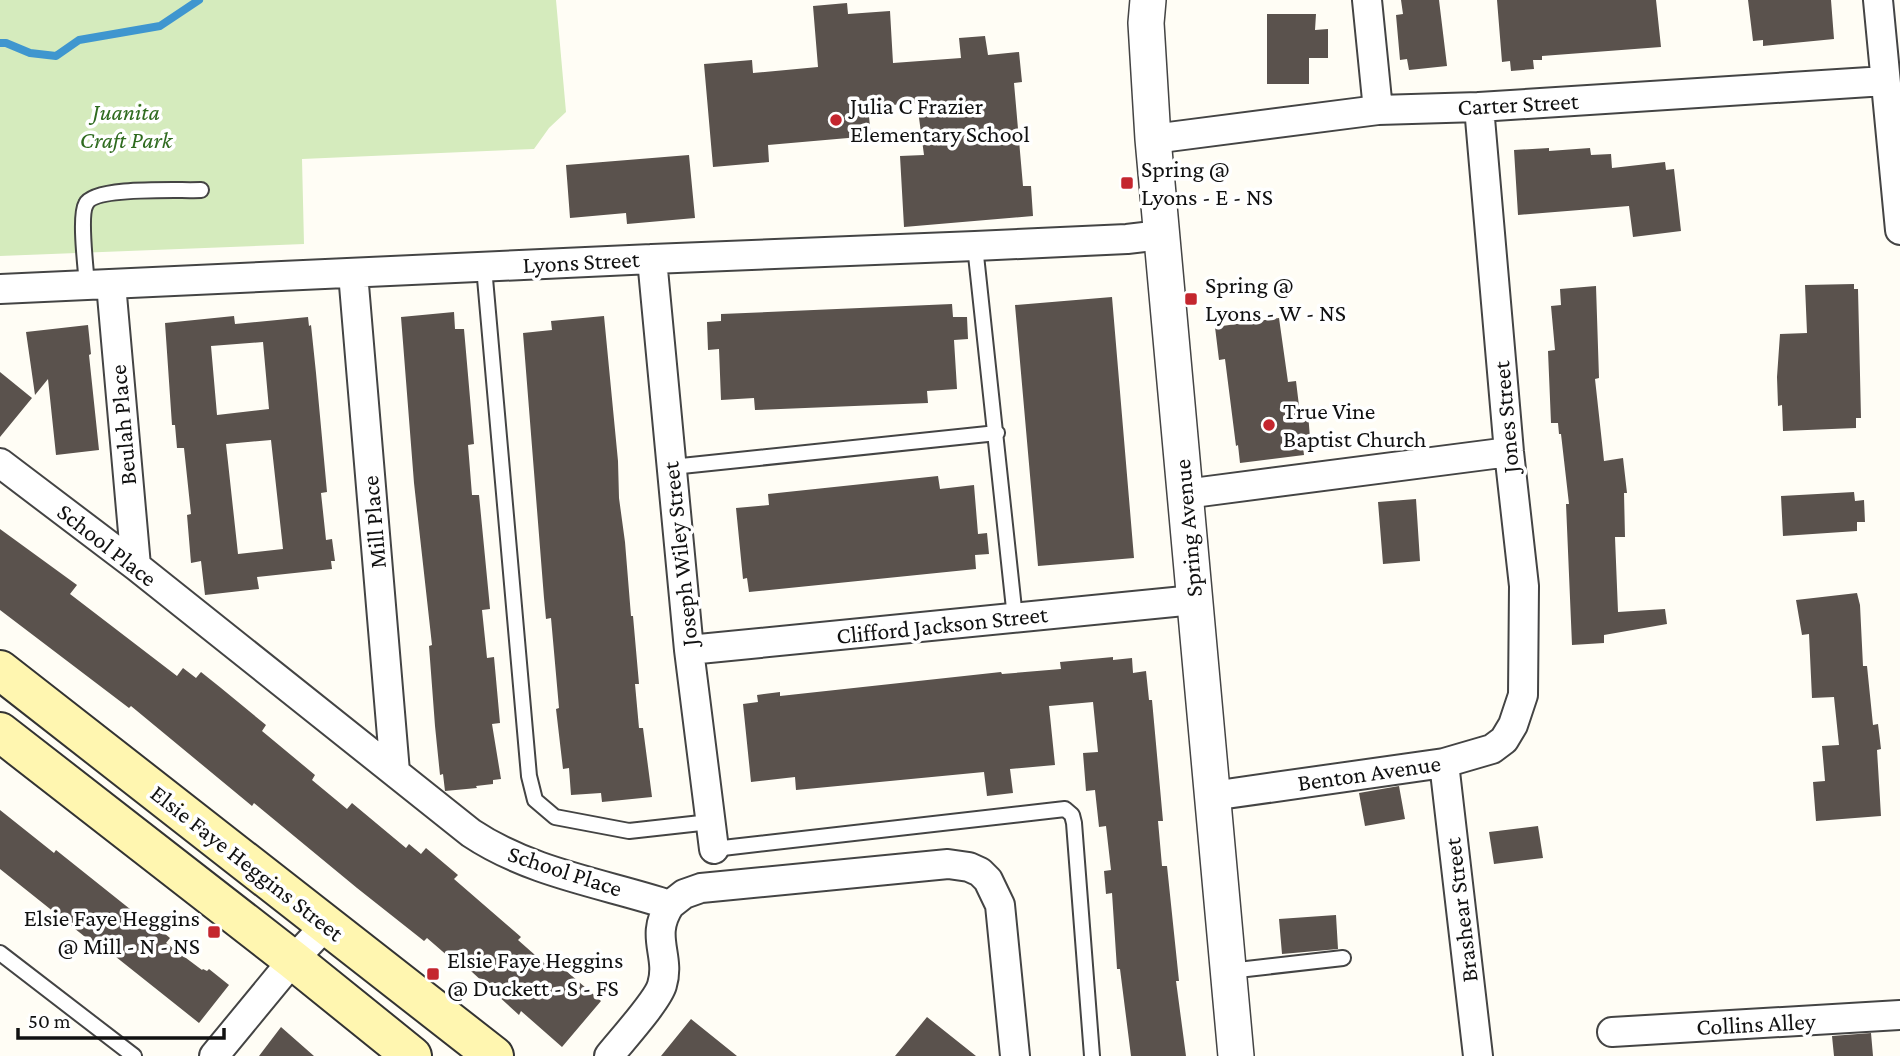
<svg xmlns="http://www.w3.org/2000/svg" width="1900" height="1056" font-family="'Crimson Pro',serif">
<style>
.green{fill:#d5ebbd}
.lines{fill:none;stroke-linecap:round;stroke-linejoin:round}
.stream{stroke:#3f96cf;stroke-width:8}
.building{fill:#5a524d;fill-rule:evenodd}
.service-casing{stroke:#444;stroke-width:18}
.minor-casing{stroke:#444;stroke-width:32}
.tertiary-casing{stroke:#444;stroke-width:38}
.secondary-casing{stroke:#333;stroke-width:42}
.service{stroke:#fff;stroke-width:14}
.minor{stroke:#fff;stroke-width:28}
.tertiary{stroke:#fff;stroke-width:35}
.secondary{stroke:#fff6b0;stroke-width:38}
.poi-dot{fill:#c4262e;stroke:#fff;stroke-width:2.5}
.labels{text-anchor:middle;stroke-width:7;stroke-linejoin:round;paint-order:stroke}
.street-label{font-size:24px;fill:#111;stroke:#fff}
.poi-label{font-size:24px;fill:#111;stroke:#fff;text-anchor:start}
.park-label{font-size:24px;font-style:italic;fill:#2f6b1f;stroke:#fff}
</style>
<rect width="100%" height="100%" fill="#fffdf5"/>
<path class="green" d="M0,0H556L566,112L549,128L534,149L302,159L304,244L0,256Z"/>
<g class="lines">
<path class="stream" d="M0,43H6L30,53L56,56L79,40L160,26L199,0"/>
</g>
<path class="building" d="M1401,0H1439L1447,66L1409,70L1407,59L1400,60L1396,15L1403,14Z
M1497,0H1656L1661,47L1542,56V60H1533L1534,69L1511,71L1510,61L1502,62Z
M1748,0H1831L1834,39L1763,46V40L1753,41Z
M847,3L848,14L890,11L893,63L961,58L959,38L985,36L988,55L1019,52L1022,82L1014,83L1023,186H1031L1033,216L904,227L900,156L924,155L917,103L868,107L871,136L768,145L769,162L713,167L704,64L752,60L753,73L818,67L813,6Z
M1267,14H1316L1315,30L1328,29V58H1309V84H1267Z
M1549,148V151L1590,148L1591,155L1611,154L1612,168L1665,162L1666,170L1674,169L1681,231L1633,237L1629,206L1518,215L1514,150Z
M689,155L695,218L627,224L626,213L570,218L566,165Z
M1854,284V289H1858L1861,418H1856V428L1783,431L1782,405L1778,406L1777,377L1780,334L1807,333L1805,285Z
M1596,286L1599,378L1595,379L1604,461L1623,458L1627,493H1624L1625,537H1615L1618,612L1665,609L1667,624L1604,635V643L1572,645L1566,504H1569L1561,434H1559L1558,423H1551L1548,351L1555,350L1551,306L1561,305L1560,289Z
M1112,297L1134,558L1038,566L1015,305Z
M952,304L953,317H967L968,339L954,340L957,389L927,391L928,403L755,410L754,398L721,400L719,349L708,350L707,322L721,321V314Z
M454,312L455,329H464L474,444L468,445L472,495H479L489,598L490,609L482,610L487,658L494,657L500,723L492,724L501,779L493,780V784L476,786L477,788L445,791L443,774L440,775L435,726L429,646L432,645L414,483L401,317Z
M234,316L235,324L308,317L309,326L311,325L316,373L327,492L321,493L326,540L332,539L335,561H331L332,569L257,577L259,589L205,595L201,561L191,563L187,515L191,514L184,448H177L175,425H172L165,323ZM263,342L269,409L217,415L211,346ZM271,440L283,549L238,554L226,444Z
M604,316L618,461L619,498L625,542L631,616H633L639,684H635L639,728H643L652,797L602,802L601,793L571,795L569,768L563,769L556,709L559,708L551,618L546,619L544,598L523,333L552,330L551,321Z
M1279,318L1288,382L1296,381L1300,414L1308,413L1310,438L1302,439L1304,455L1240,463L1238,445L1236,446L1225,359L1219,360L1215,327Z
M88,325L91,354L89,355L99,450L56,455L48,379L35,395L26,332Z
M0,372L32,398L0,437Z
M938,476L940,489L974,485L978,534L987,533L989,554L975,555L976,569L749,592L747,578L743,579L736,508L769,505L768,494Z
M1854,492L1855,501L1864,500L1865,522H1857V531L1783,536L1781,496Z
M1416,499L1420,561L1383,564L1378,502Z
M0,529L77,585L70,594L177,676L183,668L196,678L201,672L221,688L266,725L262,731L315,775L312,780L347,809L352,803L406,848L409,844L421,854L426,848L458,875L454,879L521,937L518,940L552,970L557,963L601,1001L562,1047L521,1011L519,1015L460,961L457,964L427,938L424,941L357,888L254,803L252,806L131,706L129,708L0,610Z
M1857,593L1860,605L1863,666H1867L1873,725L1878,724L1881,749L1877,750L1881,816L1816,821L1813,782L1825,781L1822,746L1839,745L1834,697L1812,698L1809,634L1802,635L1796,600Z
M1113,657V660L1132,658L1133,673L1146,671L1149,700H1152L1163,821H1158L1162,866H1167L1179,981H1176L1186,1056H1131L1120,969H1117L1112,893L1106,894L1104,871L1111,870L1106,826L1099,827L1095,790L1086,791L1083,753L1098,752L1093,702L1049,706L1055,765L1010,769L1013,793L987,796L984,772L796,790L795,777L751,782L743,704L758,702L757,695L780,692V696L1001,672L1002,674L1061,669L1060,662Z
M1399,786L1405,819L1365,826L1359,793Z
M0,810L54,853L56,850L145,921L147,919L170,938L166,943L202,970L203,969L207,971L209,969L229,985L199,1023L106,949L104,952L0,869Z
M1538,826L1543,858L1494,864L1489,832Z
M1336,915L1338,949L1282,954L1279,919Z
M927,1017L976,1056H895Z
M691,1019L737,1056H661Z
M281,1027L314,1056H259Z
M1871,1033L1873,1056H1834L1832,1036Z"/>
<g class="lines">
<g class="service-casing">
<path id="service" d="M975,246L1015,618
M484,267L529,776L535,800L555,817L629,831L710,822
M87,285C86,270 79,216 86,204C95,186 180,191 201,190
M672,467L997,433
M714,849L1065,809L1072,815L1074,823L1092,1056
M0,953L134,1056
M1229,971L1343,958"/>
</g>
<g class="minor-casing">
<path id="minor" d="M1367,0L1378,110
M1878,0L1900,230
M1153,139L1378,110L1479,107L1885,81
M652,259L689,650L714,849
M353,273L395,772
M111,284L136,566
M0,289L652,259L975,246L1127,239L1161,235
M0,463L136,566L471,833C531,873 602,883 670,905L684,894L701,888L948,864L969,867L980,872L988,880L1000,905L1015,1056
M1185,494L1509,452
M689,650L1194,600
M1444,763L1478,1056
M1212,796L1444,763L1492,749L1504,740L1513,725L1523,695L1524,586L1509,452L1479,107
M1612,1032L1900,1015
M214,1056L293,960L327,924
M609,1056C621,1041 658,1000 662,985C671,955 649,937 670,905"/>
</g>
<g class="tertiary-casing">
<path id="tertiary" d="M1148,0L1146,23L1153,139L1236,1056"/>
</g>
<g class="secondary-casing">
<path id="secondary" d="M0,670L494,1056
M0,732L293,960L412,1056"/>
</g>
<use href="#service" class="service"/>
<use href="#minor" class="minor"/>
<use href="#tertiary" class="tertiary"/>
<use href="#secondary" class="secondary"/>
</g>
<g class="poi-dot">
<circle cx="836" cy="120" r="7"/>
<rect x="1120" y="176" width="14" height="14" rx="3.5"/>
<rect x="1184" y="292" width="14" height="14" rx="3.5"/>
<circle cx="1269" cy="425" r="7"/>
<rect x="207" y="925" width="14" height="14" rx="3.5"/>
<rect x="426" y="967" width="14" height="14" rx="3.5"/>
</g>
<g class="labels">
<g class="street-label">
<text transform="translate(1518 104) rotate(-3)" y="8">Carter Street</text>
<text transform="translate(581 262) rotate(-3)" y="8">Lyons Street</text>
<text transform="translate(1506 417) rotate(-95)" y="8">Jones Street</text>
<text transform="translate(123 425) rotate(-95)" y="8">Beulah Place</text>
<text transform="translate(374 522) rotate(-95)" y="8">Mill Place</text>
<text transform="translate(1188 528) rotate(-95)" y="8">Spring Avenue</text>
<text transform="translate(107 545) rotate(38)" y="8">School Place</text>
<text transform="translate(680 554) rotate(-96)" y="8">Joseph Wiley Street</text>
<text transform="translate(942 625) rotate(-6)" y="8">Clifford Jackson Street</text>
<text transform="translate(1369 773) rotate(-8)" y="8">Benton Avenue</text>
<text transform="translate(247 863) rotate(38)" y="8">Elsie Faye Heggins Street</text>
<text transform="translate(565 871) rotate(18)" y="8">School Place</text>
<text transform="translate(1461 910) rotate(-97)" y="8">Brashear Street</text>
<text transform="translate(1756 1024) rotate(-3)" y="8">Collins Alley</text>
</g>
<g class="poi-label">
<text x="850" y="114">Julia C Frazier<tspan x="850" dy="28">Elementary School</tspan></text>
<text x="1141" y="177">Spring @<tspan x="1141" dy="28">Lyons - E - NS</tspan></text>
<text x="1205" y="293">Spring @<tspan x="1205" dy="28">Lyons - W - NS</tspan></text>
<text x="1283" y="419">True Vine<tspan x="1283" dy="28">Baptist Church</tspan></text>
<text x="200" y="926" text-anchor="end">Elsie Faye Heggins<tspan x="200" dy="28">@ Mill - N - NS</tspan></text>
<text x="447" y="968">Elsie Faye Heggins<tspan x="447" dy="28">@ Duckett - S - FS</tspan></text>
</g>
<g class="park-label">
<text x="126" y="120">Juanita<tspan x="126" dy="28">Craft Park</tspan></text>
</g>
</g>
<path d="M18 1028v10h206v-10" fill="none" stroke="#111111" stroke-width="3.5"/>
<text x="28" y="1028" font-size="21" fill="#111111" stroke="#ffffff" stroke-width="5" paint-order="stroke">50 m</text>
</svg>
